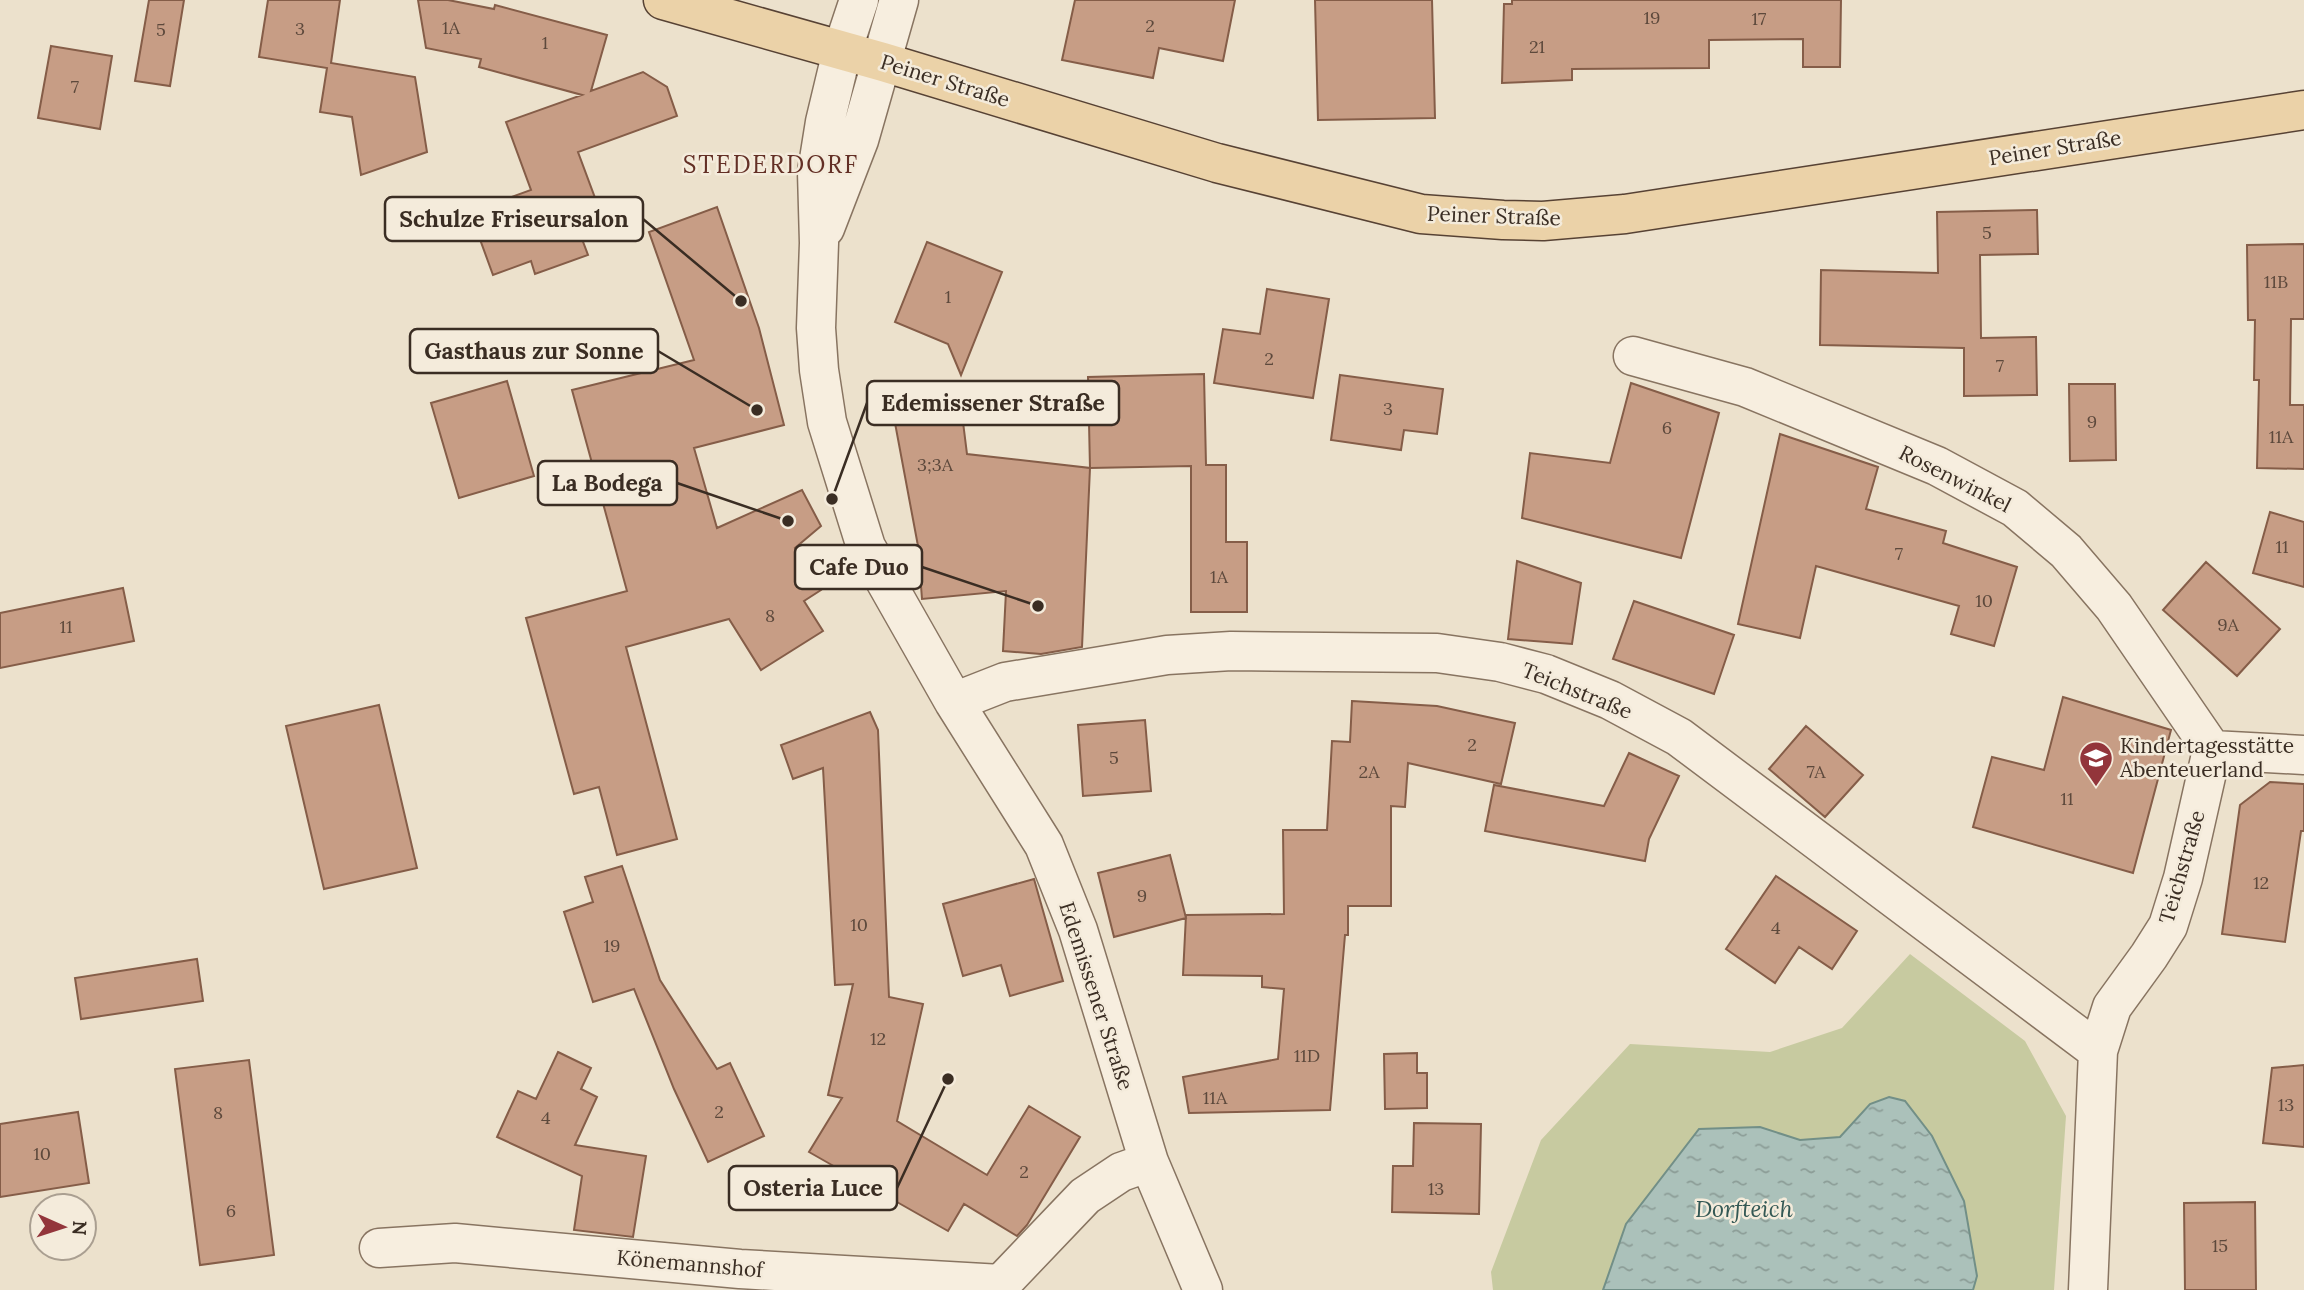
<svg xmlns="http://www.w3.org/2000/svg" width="2304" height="1290" font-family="Lora,serif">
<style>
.grass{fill:#c7caa0}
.water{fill:url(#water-ripples);stroke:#728f87;stroke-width:2}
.building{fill:#c79d85;stroke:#855d48;stroke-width:2}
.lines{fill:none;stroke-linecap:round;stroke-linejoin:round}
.minor-casing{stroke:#887461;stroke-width:41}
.major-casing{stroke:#574234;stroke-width:41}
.minor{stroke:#f7eedf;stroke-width:38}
.major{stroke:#ebd2a8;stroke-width:38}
.labels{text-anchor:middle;stroke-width:5;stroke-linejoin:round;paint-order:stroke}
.number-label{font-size:18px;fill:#5d493c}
.street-label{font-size:21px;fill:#3a2d23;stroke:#f4ebdb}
.poi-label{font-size:21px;fill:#3a2d23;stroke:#f4ebdb;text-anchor:start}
.water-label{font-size:23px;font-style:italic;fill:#335854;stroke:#f4ebdb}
.quarter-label{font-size:24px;letter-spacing:2px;fill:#632f25;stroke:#f4ebdb}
.leader{fill:none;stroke:#3a2d23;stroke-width:2.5}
.callout-dot{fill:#3a2d23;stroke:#f4ebdb;stroke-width:2.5}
.callout{fill:#f4ebdb;stroke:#3a2d23;stroke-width:2.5}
.callout-label{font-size:23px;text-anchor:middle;font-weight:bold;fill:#3a2d23}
</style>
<defs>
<pattern id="water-ripples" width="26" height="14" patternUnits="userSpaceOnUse" patternTransform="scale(1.75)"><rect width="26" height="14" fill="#abc1ba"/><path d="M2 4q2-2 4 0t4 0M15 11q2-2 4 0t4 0" fill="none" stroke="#8c9d97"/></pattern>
</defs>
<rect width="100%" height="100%" fill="#ece1cc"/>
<path class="grass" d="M1910,954L2025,1041L2066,1116L2054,1290H1493L1491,1272L1541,1140L1630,1044L1770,1052L1842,1028Z"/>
<path class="water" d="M1889,1097L1905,1101L1932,1136L1964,1201L1977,1276L1973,1290H1603L1626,1224L1699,1129L1760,1127L1800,1140L1840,1137L1870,1104Z"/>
<path class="building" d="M149,0H184L170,86L135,81Z
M268,0H340L331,63L415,77L427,152L361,175L352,117L320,112L327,68L259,57Z
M418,0H448L494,9L495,5L607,35L591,91L643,72L667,87L677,116L578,152L601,214L576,223L588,255L535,274L531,261L493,275L470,212L531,190L506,122L582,95L479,67L481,59L426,48Z
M1075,0H1235L1223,61L1159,48L1153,78L1062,60Z
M1315,0H1432L1435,118L1318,120Z
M1512,0H1841L1840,67H1803V39L1709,40V68L1572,69V80L1502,83L1504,4H1512Z
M51,46L112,56L100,129L38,118Z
M717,207L759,328L784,425L694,448L717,528L802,490L821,526L795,548L821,590L804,601L823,631L761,670L729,619L626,647L677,839L617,855L599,787L574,794L526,618L627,591L572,390L694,360L649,232Z
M2037,210L2038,254L1980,255L1981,338L2036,337L2037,395L1964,396V348L1820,345L1821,270L1938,273L1937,212Z
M927,242L1002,272L961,375L948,344L895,322Z
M2304,244V319H2291L2290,405H2304V469L2257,468L2259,380H2254L2255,320H2248L2247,245Z
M1267,289L1329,299L1313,398L1214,383L1223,329L1260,334Z
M1204,374L1206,465H1226V542H1247V612H1191V466L1090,468L1088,377Z
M1340,375L1443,389L1437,434L1404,430L1401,450L1331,440Z
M507,381L534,476L459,498L431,403Z
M1631,383L1719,413L1681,558L1522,518L1530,453L1610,463Z
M2069,384H2115L2116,460L2070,461Z
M961,406L967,454L1090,468L1082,647L1041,654L1003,651L1006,591L922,599L918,546L892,407Z
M1780,434L1878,467L1866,509L1946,531L1943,543L2017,567L1994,646L1951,634L1959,606L1816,566L1800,638L1738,624Z
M2270,512L2304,522V587L2253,573Z
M1517,561L1581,583L1572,644L1508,639Z
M2206,562L2280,629L2237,676L2163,610Z
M123,588L134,641L0,668V613Z
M1634,601L1734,635L1714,694L1613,659Z
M2063,697L2171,730L2133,873L1973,827L1992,757L2044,770Z
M1352,701L1437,706L1515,723L1501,784L1408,763L1405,807L1391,806V906H1348V935H1345L1330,1110L1189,1113L1183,1077L1278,1059L1284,989L1262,987V976L1183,975L1186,915L1284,914L1283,830H1327L1332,741L1350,742Z
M379,705L417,868L324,889L286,726Z
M870,712L878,730L889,997L923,1004L897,1121L987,1175L1029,1106L1080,1137L1027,1225L1017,1236L964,1204L948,1231L809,1152L842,1098L828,1095L853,984L835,985L823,768L793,779L781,745Z
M1145,720L1151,791L1083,796L1078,725Z
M1806,726L1863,775L1825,817L1769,769Z
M1629,753L1679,776L1649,839L1645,861L1485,831L1494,785L1604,806Z
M2270,782L2304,784V831H2301L2285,942L2222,934L2240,805Z
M1170,855L1186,918L1114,937L1098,873Z
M622,866L660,980L717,1069L730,1063L764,1136L708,1162L674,1089L634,989L593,1002L564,912L593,902L585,877Z
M1776,876L1857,931L1832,969L1799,947L1775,983L1726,949Z
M1034,879L1063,981L1010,996L1001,965L963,976L943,904Z
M197,959L203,1001L81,1019L75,978Z
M558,1052L591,1068L581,1089L597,1097L575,1145L646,1156L633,1237L574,1230L582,1176L497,1137L518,1091L536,1099Z
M1417,1053V1073H1427V1108L1385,1109L1384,1054Z
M249,1060L274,1255L200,1265L175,1069Z
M2304,1065V1147L2263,1143L2272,1068Z
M78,1112L89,1183L0,1197V1124Z
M1414,1123L1481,1124L1479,1214L1392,1212L1393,1166H1413Z
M2255,1202L2256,1290H2185L2184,1203Z"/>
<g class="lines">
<g class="minor-casing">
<path id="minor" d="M859,0L842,51L825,122L817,172L819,243L816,328L819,370L827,422L866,547L954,702L1044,845L1078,930L1149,1162L1203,1290
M825,228L859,140L899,0
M1633,356L1745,387L1937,466L2015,508L2066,551L2114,607L2212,750L2304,755
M954,702L1005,682L1167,655L1231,651L1437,653L1500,662L1546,674L1610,700L1679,737L2098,1051L2088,1290
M2098,1051L2112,1007L2149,956L2168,926L2183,878L2212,750
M379,1248L455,1243L740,1269L1001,1284
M1000,1290L1001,1284L1085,1196L1121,1172L1149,1162"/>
</g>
<g class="major-casing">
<path id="major" d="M663,0L883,62L1217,163L1421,214L1503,220L1543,221L1625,214L2304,110"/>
</g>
<use href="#minor" class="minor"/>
<use href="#major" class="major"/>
</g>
<defs>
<g id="school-pin" transform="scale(1.75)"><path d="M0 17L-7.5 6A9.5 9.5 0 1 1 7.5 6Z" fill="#93353b" stroke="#f4ebdb"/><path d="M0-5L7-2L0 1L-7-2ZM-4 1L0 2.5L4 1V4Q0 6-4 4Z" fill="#fff"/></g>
</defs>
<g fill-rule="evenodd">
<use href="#school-pin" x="2096" y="758"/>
</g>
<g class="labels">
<g class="number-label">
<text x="1652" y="24">19</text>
<text x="1759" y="25">17</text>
<text x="1150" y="32">2</text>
<text x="451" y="34">1A</text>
<text x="300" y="35">3</text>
<text x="161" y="36">5</text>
<text x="545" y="49">1</text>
<text x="1537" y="53">21</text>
<text x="75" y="93">7</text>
<text x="1987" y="239">5</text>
<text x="2276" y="288">11B</text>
<text x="948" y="303">1</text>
<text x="1269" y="365">2</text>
<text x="2000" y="372">7</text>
<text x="1388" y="415">3</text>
<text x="2092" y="428">9</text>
<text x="1667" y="434">6</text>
<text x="2281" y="443">11A</text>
<text x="935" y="471">3;3A</text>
<text x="2282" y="553">11</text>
<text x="1899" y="560">7</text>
<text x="1219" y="583">1A</text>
<text x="1984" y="607">10</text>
<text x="770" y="622">8</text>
<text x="2228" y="631">9A</text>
<text x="66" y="633">11</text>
<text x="1472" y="751">2</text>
<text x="1114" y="764">5</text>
<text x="1369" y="778">2A</text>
<text x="1816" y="778">7A</text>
<text x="2067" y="805">11</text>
<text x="2261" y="889">12</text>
<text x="1142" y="902">9</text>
<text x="859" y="931">10</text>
<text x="1776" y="934">4</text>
<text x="612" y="952">19</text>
<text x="878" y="1045">12</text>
<text x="1307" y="1062">11D</text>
<text x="1215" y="1104">11A</text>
<text x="2286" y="1111">13</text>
<text x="719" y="1118">2</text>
<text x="218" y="1119">8</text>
<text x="546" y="1124">4</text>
<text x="42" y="1160">10</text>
<text x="1024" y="1178">2</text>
<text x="1436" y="1195">13</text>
<text x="231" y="1217">6</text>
<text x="2220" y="1252">15</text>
</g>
<g class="street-label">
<text transform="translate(945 81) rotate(17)" y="7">Peiner Straße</text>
<text transform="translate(2055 148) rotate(-9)" y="7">Peiner Straße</text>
<text transform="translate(1494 216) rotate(2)" y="7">Peiner Straße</text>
<text transform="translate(1955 479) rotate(27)" y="7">Rosenwinkel</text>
<text transform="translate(1577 691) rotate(22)" y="7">Teichstraße</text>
<text transform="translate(2182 867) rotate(-74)" y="7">Teichstraße</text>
<text transform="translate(1096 996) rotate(72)" y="7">Edemissener Straße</text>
<text transform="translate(690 1264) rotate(5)" y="7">Könemannshof</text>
</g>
<g class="poi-label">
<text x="2120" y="753">Kindertagesstätte<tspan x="2120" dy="24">Abenteuerland</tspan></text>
</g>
<g class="water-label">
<text x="1744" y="1217">Dorfteich</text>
</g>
<g class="quarter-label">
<text x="771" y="173">STEDERDORF</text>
</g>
</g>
<path class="leader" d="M741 301L643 219M757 410L658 351M832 499L867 403M788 521L677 483M1038 606L922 567M948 1079L897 1188"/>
<g class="callout-dot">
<circle cx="741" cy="301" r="7"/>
<circle cx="757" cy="410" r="7"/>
<circle cx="832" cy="499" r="7"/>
<circle cx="788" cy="521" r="7"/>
<circle cx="1038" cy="606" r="7"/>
<circle cx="948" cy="1079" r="7"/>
</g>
<g class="callout">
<rect x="385" y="197" width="258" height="44" rx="7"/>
<rect x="410" y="329" width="248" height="44" rx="7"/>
<rect x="867" y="381" width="252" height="44" rx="7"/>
<rect x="538" y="461" width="139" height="44" rx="7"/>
<rect x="795" y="545" width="127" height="44" rx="7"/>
<rect x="729" y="1166" width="168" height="44" rx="7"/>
</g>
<g class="callout-label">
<text x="514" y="227">Schulze Friseursalon</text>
<text x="534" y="359">Gasthaus zur Sonne</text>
<text x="993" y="411">Edemissener Straße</text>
<text x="607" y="491">La Bodega</text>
<text x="859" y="575">Cafe Duo</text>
<text x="813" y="1196">Osteria Luce</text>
</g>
<g transform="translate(63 1227) rotate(93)"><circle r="33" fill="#f4ebdb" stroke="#aa9f91" stroke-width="2"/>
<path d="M0-5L12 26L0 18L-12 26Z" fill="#93353b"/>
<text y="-10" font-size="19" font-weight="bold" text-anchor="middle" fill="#3a2d23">N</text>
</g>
</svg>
